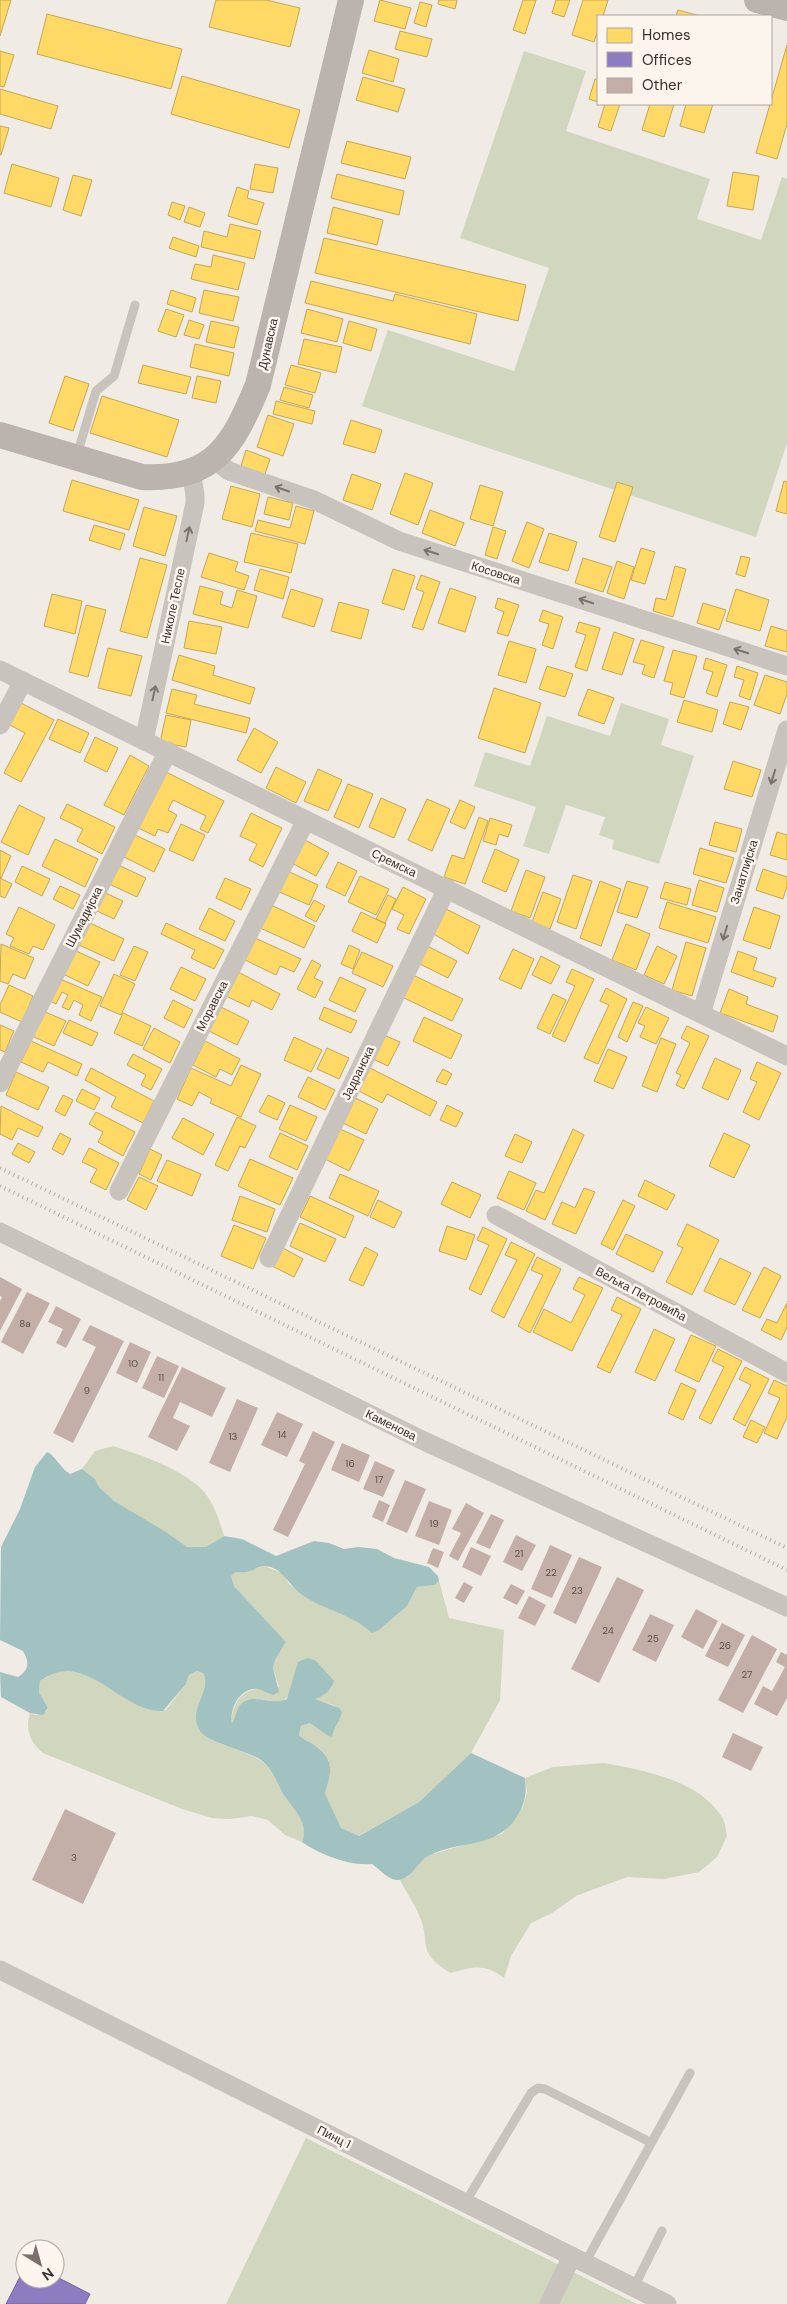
<svg xmlns="http://www.w3.org/2000/svg" width="787" height="2304" font-family="'DM Sans',sans-serif">
<style>
.green{fill:#d1d6bf}
.water{fill:#a1c2c1}
.homes{fill:#ffd966;stroke:#c4a654}
.offices{fill:#8e7cc3;stroke:#756595}
.building{fill:#c3afa7}
.lines{fill:none;stroke-linecap:round;stroke-linejoin:round}
.service{stroke:#c9c3be;stroke-width:9}
.minor{stroke:#c9c3be;stroke-width:19}
.secondary{stroke:#bab3ae;stroke-width:26}
.rail{stroke:#b1aca8;stroke-width:4;stroke-dasharray:1 4;stroke-linecap:butt}
.oneway{stroke:#7b726d}
.labels{text-anchor:middle;stroke-width:5;stroke-linejoin:round;paint-order:stroke}
.number-label{font-size:10px;fill:#5d504a}
.street-label{font-size:12px;fill:#3b302b;stroke:#fbf5ee}
</style>
<rect width="100%" height="100%" fill="#f0ebe5"/>
<path class="green" d="M524,51L586,71L566,131L710,179L697,219L761,240L782,177L787,179V443L756,537L362,406L388,330L514,371L549,268L460,238Z
M621,703L669,719L661,745L694,756L659,864L612,849L614,840L599,835L605,817L566,805L549,854L523,846L536,807L474,786L485,752L530,766L547,716L610,736Z
M113,1446C141,1455 186,1470 205,1493C214,1504 220,1522 224,1536L206,1547H187L114,1501L99,1487L95,1479L82,1469L95,1451Z
M264,1566L283,1573L289,1584L312,1601L379,1630L407,1606L417,1587L435,1585L439,1581L449,1618L504,1630L500,1700L471,1753L419,1802L358,1836L341,1828L325,1793C332,1772 335,1758 313,1744C308,1741 304,1740 299,1735L301,1726L310,1723L332,1736L342,1712L333,1705L314,1699L324,1695L333,1686L290,1692C282,1709 273,1700 259,1699C253,1698 245,1703 240,1705L233,1724C231,1718 232,1713 234,1708C243,1686 258,1689 279,1687L273,1668L275,1660L286,1642L234,1586L231,1576L236,1572L241,1573Z
M63,1671L82,1673L91,1677L147,1709L158,1711L166,1710L186,1684L189,1675L197,1671L203,1673C213,1691 186,1709 200,1731C207,1743 247,1750 261,1761C272,1769 276,1780 282,1792C291,1808 310,1821 302,1842L285,1835L268,1820L252,1816L230,1819L212,1818L182,1809L43,1753C30,1742 25,1730 30,1713L36,1715L47,1711L48,1708L39,1692L40,1681L54,1673Z
M604,1763C643,1770 699,1780 722,1817C725,1822 726,1830 727,1836L717,1857L699,1872L664,1879L627,1877L576,1896L552,1913L531,1923L511,1956L504,1978C484,1963 473,1967 451,1973C415,1952 432,1944 419,1915C414,1903 406,1892 400,1880L408,1877L417,1864L429,1855L502,1834L523,1807L527,1792L525,1778L553,1767Z
M306,2138L637,2304H226Z"/>
<path class="water" d="M47,1452C55,1455 60,1468 70,1474L82,1469L95,1479L99,1487L114,1501L166,1532L187,1547H206L224,1536L242,1539L276,1556L314,1541L329,1543L344,1549L358,1547L377,1549L394,1558L429,1567L438,1576L439,1581L435,1585L417,1587L407,1606L379,1630L372,1633C351,1613 322,1610 301,1594C289,1585 282,1567 265,1566C256,1566 249,1575 236,1572L231,1576L234,1586L286,1642L275,1660L273,1668L279,1692L273,1695C268,1694 263,1690 258,1689C241,1687 229,1708 232,1723C235,1718 237,1709 240,1705C253,1691 272,1707 287,1699L298,1662L308,1658L316,1661L334,1681C332,1690 323,1697 315,1699L339,1708L342,1712C340,1721 334,1727 332,1737L327,1735L310,1723L301,1726L299,1735C304,1740 308,1741 313,1744C335,1759 332,1771 325,1793L341,1828L359,1836L419,1802L471,1753L525,1778C527,1794 525,1804 516,1818C495,1849 460,1840 430,1855C417,1861 412,1880 397,1880C389,1880 379,1869 372,1864C349,1866 321,1855 302,1842C310,1821 291,1808 282,1792C276,1780 272,1769 261,1760C247,1750 207,1743 200,1731C186,1709 213,1691 203,1673L197,1671L189,1675L186,1684L163,1711C119,1712 86,1647 40,1681L39,1692L48,1708L43,1715L30,1713L1,1697L0,1672L18,1677C30,1670 29,1661 23,1651L0,1640L1,1547L20,1509L35,1467Z"/>
<path class="homes" d="M0,0H11L0,36Z
M216,0H266L300,8L290,47L209,27Z
M380,0L411,8L405,29L374,21Z
M439,0H457L455,9L438,4Z
M523,0H536L525,34L513,30Z
M556,0H570L564,17L552,13Z
M583,0H608L603,16H598V30L594,42L572,35Z
M420,2L432,5L426,27L414,23Z
M678,10L700,16H676Z
M47,14L182,49L171,89L37,54Z
M400,31L432,39L427,57L395,49Z
M787,45V124L777,159L756,153Z
M369,50L399,59L393,82L362,73Z
M0,51L14,55L4,87L0,86Z
M182,76L300,110L289,148L171,114Z
M363,77L405,89L398,112L356,100Z
M595,79H598V102L589,99Z
M0,89L58,106L51,129L0,114Z
M602,104H620L611,131L598,127L605,104Z
M650,104H674L664,137L642,130Z
M686,104H713L704,133L680,126Z
M0,126L9,128L1,155H0Z
M347,141L411,157L405,179L341,163Z
M12,164L59,178L51,207L4,193Z
M255,164L278,168L273,193L250,189Z
M733,172L759,176L753,210L727,206Z
M337,174L404,191L399,215L331,198Z
M73,175L92,180L81,216L63,210Z
M237,187L249,191L247,198L264,203L257,225L228,216Z
M172,202L185,206L180,220L168,215Z
M189,207L205,213L200,227L184,222Z
M333,207L383,220L377,245L327,233Z
M230,224L261,231L254,259L201,247L204,231L227,237Z
M173,237L199,246L196,257L169,248Z
M324,238L526,285L518,321L315,273Z
M213,255L245,263L238,290L191,279L195,264L211,267Z
M311,281L393,301L395,294L477,314L470,344L305,303Z
M171,290L196,298L192,312L167,304Z
M204,290L239,297L233,321L199,313Z
M166,309L184,315L176,337L158,331Z
M307,309L343,319L337,342L301,333Z
M189,320L204,325L199,339L184,335Z
M211,321L239,327L234,348L206,342Z
M349,321L377,329L371,351L343,343Z
M304,339L342,347L336,373L298,364Z
M195,344L234,353L229,376L190,367Z
M143,365L191,377L186,394L138,383Z
M291,365L321,373L315,393L285,385Z
M65,376L89,384L73,431L49,423Z
M197,376L221,381L216,403L192,398Z
M284,387L313,395L309,408L280,400Z
M102,396L179,420L167,457L90,433Z
M276,401L315,411L312,424L273,414Z
M268,415L294,424L283,456L257,447Z
M351,420L382,430L375,453L343,444Z
M246,450L270,459L263,480L239,472Z
M405,473L433,483L418,525L390,514Z
M352,474L381,484L372,510L343,500Z
M72,480L139,500L129,530L63,511Z
M784,481L787,482V514L776,511Z
M617,482L633,487L615,542L599,537Z
M480,485L503,492L493,526L470,519Z
M231,486L260,494L252,527L222,519Z
M268,497L293,503L289,520L264,514Z
M296,506L314,511L305,544L255,531L258,520L290,528Z
M144,507L177,516L165,556L133,546Z
M430,510L464,523L455,546L422,533Z
M527,522L544,529L529,568L512,561Z
M94,525L125,534L120,550L89,540Z
M493,527L506,531L497,559L485,555Z
M251,533L298,544L291,573L244,562Z
M549,533L577,542L568,571L539,562Z
M641,548L655,552L645,584L631,580Z
M209,553L238,562L235,571L249,576L244,590L201,577Z
M741,556L750,558L745,577L736,574Z
M140,558L167,565L147,638L120,631Z
M583,558L612,567L603,592L575,583Z
M617,561L634,567L624,599L607,593Z
M675,566L686,569L673,617L653,611L656,598L666,600Z
M260,569L289,577L283,599L254,590Z
M393,569L415,576L404,610L382,603Z
M421,575L440,582L423,630L412,627L424,592L416,589Z
M200,586L223,592L220,604L232,608L237,590L257,596L248,628L193,614Z
M450,588L476,597L465,632L438,623Z
M291,589L323,599L314,627L282,617Z
M736,589L769,600L760,631L726,621Z
M52,594L82,601L75,634L44,626Z
M498,598L519,605L508,636L497,633L504,612L495,608Z
M339,602L369,610L361,639L331,631Z
M703,603L726,610L719,630L697,623Z
M86,605L106,610L88,677L69,672Z
M543,610L563,617L553,649L542,645L549,624L539,621Z
M189,621L222,627L216,654L184,648Z
M579,622L600,628L587,671L575,667L586,635L576,632Z
M771,626L787,631V652L765,646Z
M614,632L634,639L622,675L602,669Z
M641,640L664,647L654,678L642,674L645,665L633,662Z
M509,641L536,649L526,683L498,675Z
M108,648L142,656L131,696L98,688Z
M673,650L697,656L684,698L670,694L673,683L664,681Z
M179,655L215,666L213,675L255,688L250,704L172,680Z
M706,658L727,665L717,697L706,693L713,672L703,669Z
M547,666L573,674L565,697L539,689Z
M737,666L758,673L750,700L739,696L744,680L734,677Z
M765,675L787,682V694L780,714L754,705Z
M494,688L541,703L525,753L478,738Z
M172,689L197,695L194,704L250,718L246,733L166,713Z
M588,689L614,698L604,724L578,715Z
M684,700L718,710L712,732L677,722Z
M19,702L54,720L21,782L4,773L25,733L8,724Z
M730,702L749,707L741,730L723,724Z
M166,715L191,720L186,747L160,742Z
M58,719L89,733L80,753L49,739Z
M254,728L278,742L261,773L237,760Z
M95,737L118,748L107,772L84,761Z
M130,755L149,766L124,815L104,805Z
M733,761L761,770L752,797L724,789Z
M276,767L306,782L296,803L266,788Z
M318,769L342,780L328,811L304,801Z
M162,770L224,801L208,833L200,829L206,816L173,800L168,810L177,815L168,833L158,829L155,836L134,826Z
M348,784L373,794L359,828L334,817Z
M381,798L406,809L394,838L369,827Z
M427,799L450,809L432,851L408,840Z
M460,800L475,807L465,829L450,822Z
M67,804L115,827L102,854L77,841L83,829L60,818Z
M19,805L45,818L28,855L1,842Z
M251,813L282,828L263,867L249,860L257,844L240,836Z
M479,817L488,821L465,884L444,877L452,855L464,859Z
M490,818L512,825L508,837L499,834L496,845L483,841Z
M715,822L742,829L736,852L709,845Z
M181,824L205,835L193,861L169,850Z
M777,832L787,835V860L770,855Z
M135,835L165,849L154,872L124,857Z
M55,839L98,859L85,887L42,866Z
M303,839L329,853L316,876L290,862Z
M700,848L734,858L726,883L693,874Z
M495,849L519,860L506,892L482,882Z
M0,850L11,856L1,878L0,877Z
M338,862L357,871L345,896L326,887Z
M116,864L146,878L137,897L107,883Z
M22,866L50,879L42,896L15,882Z
M763,869L787,877V886L783,899L756,890Z
M285,870L318,885L309,905L275,890Z
M526,870L545,877L530,918L511,911Z
M573,875L592,881L576,929L557,922Z
M360,876L389,889L376,915L348,902Z
M0,878L12,884L5,898L0,896Z
M225,878L251,889L241,910L216,898Z
M699,880L724,888L717,912L692,905Z
M600,881L621,889L601,946L580,938Z
M627,881L648,887L637,918L617,912Z
M665,882L691,889L687,905L660,898Z
M60,886L80,895L73,909L53,899Z
M403,887L426,899L409,934L397,929L404,915L392,909Z
M103,892L123,901L114,919L95,910Z
M543,892L561,899L550,929L532,922Z
M388,895L396,899L385,923L376,919Z
M314,900L325,906L316,922L305,916Z
M667,902L716,917L708,943L659,928Z
M269,904L315,926L304,948L258,927Z
M19,907L55,925L43,950L33,946L29,954L10,946L14,938L6,934Z
M754,907L780,916L770,949L743,940Z
M209,908L235,921L225,941L199,929Z
M444,908L480,926L468,954L432,933Z
M361,912L386,924L377,943L352,931Z
M90,923L124,939L114,961L79,945Z
M166,923L224,950L214,969L191,958L195,950L161,934Z
M626,924L650,934L636,970L612,960Z
M253,937L301,959L294,972L280,966L276,975L243,959Z
M686,942L706,948L692,996L672,990Z
M1,944L34,958L25,979L13,974L8,984L0,981Z
M349,945L360,950L353,969L341,964Z
M134,946L148,952L135,981L120,975Z
M427,946L457,961L448,978L418,963Z
M657,946L677,956L664,984L644,975Z
M513,949L534,959L521,989L499,979Z
M74,950L100,962L88,986L63,974Z
M738,951L757,958L753,970L776,978L773,987L731,972Z
M362,952L393,966L383,987L352,973Z
M541,956L560,966L551,984L532,975Z
M312,960L321,965L314,978L323,982L315,998L297,989Z
M181,967L206,979L195,1001L170,989Z
M572,969L594,979L565,1042L552,1036L575,986L566,982Z
M238,972L280,994L272,1010L252,1000L249,1007L226,996Z
M114,974L135,984L121,1015L100,1006Z
M413,975L463,999L452,1021L402,997Z
M340,977L366,989L355,1012L329,1000Z
M58,978L102,997L91,1021L79,1015L83,1005L74,1000L69,1010L62,1007L68,995L62,992L56,1004L48,1000Z
M9,985L33,996L22,1022L0,1012V1005Z
M606,988L627,999L598,1064L584,1058L609,1005L600,1001Z
M729,989L748,997L746,1004L778,1016L773,1032L720,1013Z
M553,994L566,1000L550,1034L537,1028Z
M173,1000L193,1010L184,1028L164,1018Z
M633,1002L643,1006L627,1042L618,1037Z
M221,1007L249,1021L237,1045L209,1031Z
M324,1007L357,1021L351,1033L319,1019Z
M646,1007L669,1018L656,1044L640,1037L645,1026L638,1023Z
M43,1011L66,1021L54,1046L32,1036Z
M123,1013L151,1026L142,1046L114,1033Z
M424,1017L462,1035L451,1059L413,1041Z
M69,1020L98,1033L92,1046L63,1033Z
M0,1025L14,1031L5,1052L0,1050Z
M687,1026L709,1036L684,1089L676,1085L681,1075L676,1073L690,1043L681,1038Z
M154,1028L180,1042L170,1063L143,1049Z
M384,1035L400,1042L388,1066L373,1059Z
M294,1037L322,1050L311,1072L284,1060Z
M661,1038L676,1044L657,1092L642,1086Z
M31,1041L82,1064L77,1076L48,1062L43,1072L21,1062Z
M205,1041L240,1059L232,1075L220,1069L216,1077L193,1065Z
M327,1048L349,1058L339,1079L317,1069Z
M608,1049L627,1057L613,1089L594,1081Z
M133,1054L162,1069L151,1090L141,1085L146,1075L127,1065Z
M715,1058L741,1070L728,1100L702,1088Z
M757,1062L781,1073L759,1120L743,1112L757,1082L750,1079Z
M241,1065L261,1074L241,1117L210,1103L212,1099L199,1092L192,1106L177,1099L191,1068L231,1086Z
M91,1068L154,1101L143,1123L111,1107L116,1097L85,1080Z
M370,1068L437,1102L430,1116L387,1094L382,1103L359,1091Z
M443,1069L452,1074L446,1085L436,1081Z
M16,1072L49,1087L38,1110L6,1095Z
M308,1077L335,1090L325,1110L298,1097Z
M82,1089L100,1098L94,1110L76,1101Z
M63,1095L73,1100L65,1116L55,1111Z
M268,1095L285,1103L277,1120L259,1112Z
M353,1097L378,1109L366,1134L341,1122Z
M290,1105L317,1117L306,1141L279,1129Z
M447,1105L463,1113L456,1127L440,1120Z
M1,1106L43,1127L38,1137L18,1128L12,1140L0,1134Z
M96,1112L135,1132L123,1156L98,1142L103,1132L89,1124Z
M237,1117L256,1126L245,1148L240,1146L228,1171L215,1165Z
M183,1118L214,1134L203,1155L172,1138Z
M340,1129L364,1140L349,1171L325,1159Z
M573,1129L584,1135L545,1220L526,1211L536,1190L544,1193Z
M60,1133L71,1139L63,1155L52,1149Z
M280,1133L308,1146L297,1170L269,1157Z
M724,1133L750,1145L734,1178L709,1166Z
M515,1134L532,1142L522,1163L505,1156Z
M18,1143L35,1152L29,1163L12,1154Z
M89,1148L119,1163L106,1190L90,1182L97,1169L82,1162Z
M150,1149L162,1155L151,1180L139,1174Z
M250,1159L293,1178L280,1205L238,1186Z
M167,1160L201,1174L192,1196L157,1181Z
M509,1171L536,1183L524,1210L497,1198Z
M340,1174L379,1191L368,1216L329,1198Z
M139,1177L158,1186L146,1210L127,1200Z
M645,1180L675,1195L667,1210L638,1196Z
M452,1182L481,1195L470,1218L441,1204Z
M584,1188L595,1192L576,1234L552,1224L562,1202L575,1208Z
M240,1196L275,1209L267,1232L232,1220Z
M310,1196L354,1216L345,1238L300,1217Z
M378,1200L402,1212L394,1228L370,1217Z
M623,1200L635,1206L613,1250L601,1244Z
M300,1223L336,1239L325,1262L290,1246Z
M687,1224L719,1240L692,1295L666,1282L683,1248L677,1245Z
M234,1225L266,1238L253,1269L221,1256Z
M447,1226L475,1235L466,1260L439,1251Z
M483,1227L507,1239L481,1295L469,1289L489,1245L477,1240Z
M626,1234L663,1252L653,1272L616,1254Z
M511,1242L535,1254L504,1318L491,1311L517,1260L505,1255Z
M281,1247L303,1259L294,1277L272,1266Z
M365,1247L378,1254L363,1286L349,1280Z
M537,1257L561,1269L530,1333L518,1326L543,1275L531,1270Z
M720,1258L751,1273L735,1305L704,1291Z
M764,1267L781,1276L760,1318L742,1310Z
M579,1277L603,1288L572,1351L533,1332L544,1309L571,1323L585,1295L573,1289Z
M617,1297L641,1309L610,1373L597,1367L622,1315L611,1310Z
M787,1303V1327L781,1340L761,1330L767,1319L777,1323Z
M654,1329L675,1339L655,1381L635,1372Z
M691,1335L716,1346L699,1382L675,1371Z
M718,1349L742,1361L711,1424L699,1418L724,1367L712,1361Z
M745,1367L769,1379L745,1426L733,1419L751,1385L739,1379Z
M774,1380L787,1386V1417L777,1439L764,1433L780,1398L768,1393Z
M681,1383L696,1390L683,1420L668,1413Z
M751,1420L765,1427L757,1443L743,1437Z"/>
<path class="offices" d="M25,2267V2279H55V2276L90,2294L85,2304H6Z"/>
<path class="building" d="M0,1277L22,1289L0,1331V1301L2,1297L0,1296Z
M27,1292L50,1303L23,1354L1,1342Z
M56,1306L81,1319L66,1348L56,1343L63,1329L48,1322Z
M90,1325L124,1341L73,1443L53,1433L96,1347L82,1340Z
M130,1342L151,1352L137,1383L116,1373Z
M157,1356L179,1366L164,1398L142,1388Z
M182,1367L226,1388L212,1417L180,1402L173,1418L190,1426L177,1451L148,1437Z
M237,1399L258,1408L230,1472L209,1463Z
M277,1412L303,1424L287,1457L261,1445Z
M313,1431L335,1442L288,1537L273,1530L305,1464L299,1461Z
M342,1443L370,1455L359,1482L331,1470Z
M375,1461L395,1470L383,1497L363,1489Z
M405,1480L426,1489L407,1533L386,1524Z
M379,1500L390,1505L383,1522L372,1517Z
M429,1501L452,1510L439,1545L415,1536Z
M466,1503L484,1513L458,1561L449,1556L461,1533L452,1529Z
M491,1514L504,1520L490,1549L476,1543Z
M516,1535L536,1545L522,1571L503,1562Z
M550,1545L572,1555L552,1598L531,1589Z
M471,1547L491,1556L481,1576L462,1567Z
M433,1548L444,1552L438,1568L427,1563Z
M579,1557L602,1567L576,1624L553,1613Z
M617,1577L644,1590L599,1683L571,1669Z
M464,1582L473,1587L464,1603L455,1598Z
M511,1584L525,1591L517,1605L503,1598Z
M529,1596L546,1605L535,1626L518,1618Z
M696,1609L718,1621L703,1649L681,1637Z
M650,1614L674,1625L656,1662L632,1650Z
M722,1623L745,1635L728,1667L705,1656Z
M752,1635L777,1649L743,1713L718,1700Z
M781,1652L787,1655V1698L777,1716L754,1704L763,1686L772,1691L785,1667L776,1662Z
M733,1733L763,1747L751,1771L722,1757Z
M65,1809L116,1833L83,1904L32,1880Z"/>
<g class="lines">
<path class="service" d="M77,455L96,391L114,376L135,305
M465,2203L531,2093L538,2088L545,2089L650,2142
M585,2263L690,2073
M634,2287L662,2231"/>
<path class="minor" d="M213,459L229,471L314,500L399,541L787,666
M0,670L787,1056
M0,725L23,681
M144,741L195,503V495L191,472
M701,1014L787,730
M0,1083L168,751
M119,1191L306,820
M496,1215L787,1373
M0,1232L426,1442L787,1607
M269,1258L447,888
M0,1970L667,2304
M549,2304L572,2256"/>
<path class="secondary" d="M757,0L787,8
M0,435L142,477C215,480 233,445 258,385L351,0"/>
<path class="rail" d="M0,1168L787,1548
M0,1186L787,1570"/>
</g>
<defs><path id="oneway-shaft" d="M-6 0H5M1.5-3L5.5 0L1.5 3" fill="none" stroke-width="1.6" stroke-linecap="round" stroke-linejoin="round" transform="scale(1.25)"/></defs>
<g class="oneway">
<use href="#oneway-shaft" transform="translate(282 489) rotate(-161)"/>
<use href="#oneway-shaft" transform="translate(188 534) rotate(-78)"/>
<use href="#oneway-shaft" transform="translate(431 552) rotate(-162)"/>
<use href="#oneway-shaft" transform="translate(586 601) rotate(-162)"/>
<use href="#oneway-shaft" transform="translate(741 651) rotate(-162)"/>
<use href="#oneway-shaft" transform="translate(154 693) rotate(-78)"/>
<use href="#oneway-shaft" transform="translate(773 777) rotate(107)"/>
<use href="#oneway-shaft" transform="translate(725 933) rotate(107)"/>
</g>
<g class="labels">
<g class="number-label">
<text x="25" y="1327">8a</text>
<text x="133" y="1367">10</text>
<text x="161" y="1381">11</text>
<text x="87" y="1394">9</text>
<text x="282" y="1438">14</text>
<text x="233" y="1440">13</text>
<text x="350" y="1467">16</text>
<text x="379" y="1483">17</text>
<text x="434" y="1527">19</text>
<text x="519" y="1557">21</text>
<text x="551" y="1576">22</text>
<text x="577" y="1594">23</text>
<text x="608" y="1634">24</text>
<text x="653" y="1642">25</text>
<text x="725" y="1649">26</text>
<text x="747" y="1678">27</text>
<text x="74" y="1861">3</text>
</g>
<g class="street-label">
<text transform="translate(268 344) rotate(-77)" y="4">Дунавска</text>
<text transform="translate(496 573) rotate(18)" y="4">Косовска</text>
<text transform="translate(173 606) rotate(-78)" y="4">Николе Тесле</text>
<text transform="translate(394 863) rotate(26)" y="4">Сремска</text>
<text transform="translate(744 872) rotate(-73)" y="4">Занатлијска</text>
<text transform="translate(84 917) rotate(-63)" y="4">Шумадијска</text>
<text transform="translate(212 1006) rotate(-63)" y="4">Моравска</text>
<text transform="translate(358 1073) rotate(-64)" y="4">Јадранска</text>
<text transform="translate(641 1294) rotate(28)" y="4">Вељка Петровића</text>
<text transform="translate(391 1425) rotate(26)" y="4">Каменова</text>
<text transform="translate(334 2137) rotate(27)" y="4">Пинц 1</text>
</g>
</g>
<rect x="597" y="15" width="175" height="90" fill="#fbf5ee" stroke="#aea6a0"/>
<rect x="607" y="28" width="25" height="15" fill="#ffd966" stroke="#aea6a0"/>
<text x="642" y="40" font-size="15" fill="#3b302b">Homes</text>
<rect x="607" y="52" width="25" height="15" fill="#8e7cc3" stroke="#aea6a0"/>
<text x="642" y="65" font-size="15" fill="#3b302b">Offices</text>
<rect x="607" y="78" width="25" height="15" fill="#c3afa7" stroke="#aea6a0"/>
<text x="642" y="90" font-size="15" fill="#3b302b">Other</text>
<g transform="translate(40 2264) rotate(143)"><circle r="24" fill="#fbf5ee" stroke="#aea6a0"/>
<path d="M0-4L9 19L0 12L-9 19Z" fill="#7a716c"/>
<text y="-8" font-size="14" font-weight="bold" text-anchor="middle" fill="#3b302b">N</text>
</g>
</svg>
